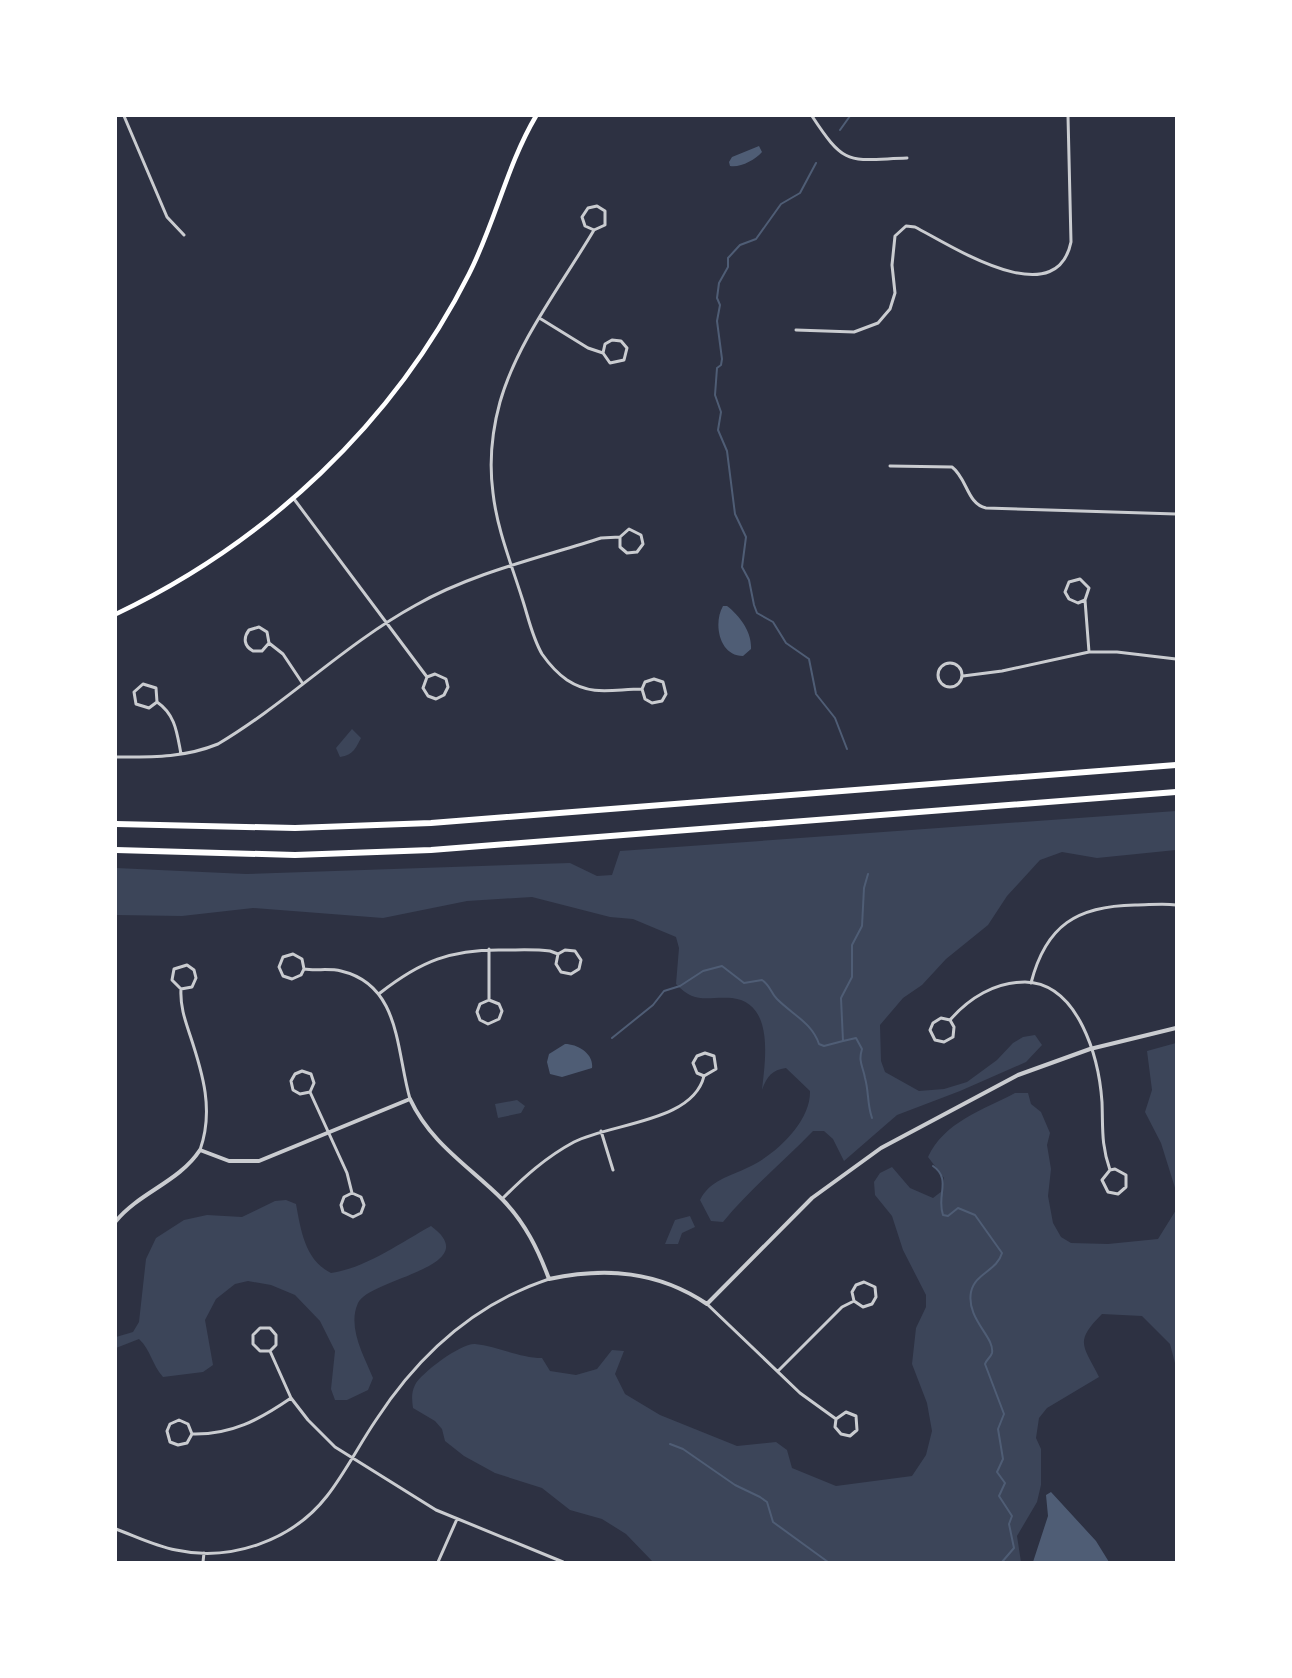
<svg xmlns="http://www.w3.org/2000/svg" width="1292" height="1678" font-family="'Titillium Web',sans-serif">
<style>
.green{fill:#3c4559}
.water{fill:#4f5d75}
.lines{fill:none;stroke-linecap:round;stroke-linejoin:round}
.stream{stroke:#4f5d75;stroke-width:2}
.minor{stroke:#caccd0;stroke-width:3}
.tertiary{stroke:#caccd0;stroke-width:4}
.secondary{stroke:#fff;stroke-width:4.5}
.motorway{stroke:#fff;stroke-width:6}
</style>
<rect width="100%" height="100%" fill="#2d3142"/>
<path class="green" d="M352,729L361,738C356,747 354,755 340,757L336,748Z
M1176,811V850L1097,858L1062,852L1040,860L1007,896L988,925L946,959L922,985L903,998L880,1025L881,1061L885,1072L919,1091L944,1089L967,1082L997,1060L1013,1043L1023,1037L1035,1035L1042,1045L1026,1062L960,1091L897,1115L844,1161L833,1139L824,1131H813C783,1162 750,1189 723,1222L711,1221L700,1200C710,1180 729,1177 749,1167C775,1155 811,1122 810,1091L786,1068C772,1070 767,1076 762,1090C765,1061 775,1003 732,998C708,996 695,1005 676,984L679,948L676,937L633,919L610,917L532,897L467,901L383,918L253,908L182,916L116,915V868L246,874L570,863L597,876L612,875L620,851Z
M1176,1043V1191L1161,1143L1145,1112L1152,1090L1147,1051Z
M1015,1093H1028L1031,1104L1041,1112L1050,1133L1047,1145L1051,1169L1048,1196L1053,1223L1061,1237L1071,1243L1108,1244L1158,1239L1176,1210V1367L1170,1344L1142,1316L1102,1314C1074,1342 1083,1345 1099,1377L1047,1408L1039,1418L1036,1438L1041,1449V1485L1037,1502L1017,1536L1021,1562H653L626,1534L602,1519L570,1510L542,1488L495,1473L464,1456L445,1441L442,1429L435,1421L413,1408C412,1400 411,1393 415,1385C421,1373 461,1343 475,1344C497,1346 519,1358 542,1358L550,1371L576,1375L597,1369L612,1350L624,1351L615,1374L625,1394L660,1415L737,1446L776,1442L787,1450L792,1468L836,1486L912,1476L926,1455L932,1431L927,1403L912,1364L916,1328L926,1307V1295L903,1250L892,1216L875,1195L874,1182L880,1173L892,1167L910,1188L933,1198L942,1191L944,1178L928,1157C944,1122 983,1110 1015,1093Z
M517,1100L525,1106L521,1113L498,1118L495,1104Z
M286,1200L296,1204C301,1231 305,1260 331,1273C366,1268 400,1243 431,1226C487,1267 370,1278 358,1303C347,1327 364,1356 373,1378L368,1390L347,1400H335L331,1389L335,1351L320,1321L295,1295L271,1285L248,1281L235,1284L216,1299L205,1320L213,1365L203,1372L163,1377C152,1365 151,1350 139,1339L116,1348V1337L133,1332L139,1322L146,1259L156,1238L184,1220L207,1215L242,1217L275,1201Z
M690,1216L695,1227L682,1233L678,1244H665L675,1220Z"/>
<path class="water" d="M759,146L762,152C755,160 740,168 730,166L729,162L732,157Z
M723,606H727C740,616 752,632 751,649L743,656C719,656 713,623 723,606Z
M565,1044C578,1044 594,1054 592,1068L562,1077L550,1074L547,1062L549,1054Z
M1051,1492L1096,1541L1109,1562H1033L1048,1516L1046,1495Z"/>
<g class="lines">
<path class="stream" d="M840,130L850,116
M816,163L800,193L781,204L756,239L740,245L728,258V267L719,283L717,298L720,305L717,321L722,359L721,365L717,368L715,395L721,412L718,430L727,451L735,514L746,537L742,567L749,580L754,605L757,613L773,622L786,643L809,659L816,694L835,718L847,749
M868,874L864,888L862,926L852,945V977L841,998L843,1041L856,1038L862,1049C858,1062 863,1066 865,1078C869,1092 867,1104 872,1118
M612,1038L653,1005L664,991L680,986L703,971L722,966L744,983L762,980C770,985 771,993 777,999C793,1015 812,1023 819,1044L824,1046L843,1041
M933,1166C952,1179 936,1196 943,1215L948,1216L958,1208L975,1215L1002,1253C997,1271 975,1273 971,1292C966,1319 995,1337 992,1353C991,1357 986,1360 985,1364L1004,1414L998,1429L1003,1459L997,1472L1005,1483L999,1496L1012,1516L1009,1524L1014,1548L1002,1562
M670,1444L683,1449L735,1485L760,1497L767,1502L773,1522L828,1562"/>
<path class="minor" d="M124,116L167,217L184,235
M812,116C846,168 849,160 907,158
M594,230L585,226L582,217L588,208L597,206L605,211V225L594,230C562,284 517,342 500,402C492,431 489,463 493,493C497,529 511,563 522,598C528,616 532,637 542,654C549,664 557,673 567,680C593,697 614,689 642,689L645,699L652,703L662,701L666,694L663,682L654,679L645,682L642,689
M541,319L588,348L603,353L610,363L624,360L627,348L621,341L612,340L605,344L603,353
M796,330L854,332L878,323L890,309L895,293L892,265L895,236L906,226L915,227C950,245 1056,315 1071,242L1068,116
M890,466L952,467C967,478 967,504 986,508L1176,514
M294,499L427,677L435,674L446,679L448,687L444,695L436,699L428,696L423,688L427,677
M1085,600L1078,603L1069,599L1065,592L1069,582L1080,579L1089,588L1085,600L1089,652
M269,643L267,632L259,627L249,630C243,638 244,646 253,651H262L269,643L283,654L303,684
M938 675a12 12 0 1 1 24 0a12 12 0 1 1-24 0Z
M963,676L1002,671L1089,652H1117L1176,659
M157,702L149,708L136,704L134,692L143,684L156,688L157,702C176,715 177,734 181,754
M116,757C151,757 184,758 218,744C287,703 345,644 416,605C472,573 539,558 601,538L620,537L629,529L641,535L643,544L637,552L627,553L620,547V537
M304,969L302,959L293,954L283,957L279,967L283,976L292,979L301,975L304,969C316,971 329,968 341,971C401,985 396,1051 410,1099
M1031,983C1046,925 1077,906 1135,905C1149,905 1163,903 1176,905
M181,989L192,987L196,978L194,970L187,965L174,969L172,980L181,989C180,1006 185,1020 190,1035C203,1074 214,1111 200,1150
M380,993C421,961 451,949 504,950C519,950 535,949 550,951L558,954L556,964L561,972L571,974L579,969L581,960L575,951L565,950L558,954
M489,1000L499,1004L502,1011L499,1019L488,1024L480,1020L477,1012L480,1004L489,1000V949
M950,1020L941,1018L933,1023L930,1030L935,1040L944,1042L953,1037L954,1027L950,1020C969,998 995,982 1025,982C1079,983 1099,1059 1102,1102C1103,1129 1101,1144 1110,1170L1102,1180L1108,1192L1118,1194L1126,1187V1175L1115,1169L1110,1170
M310,1092L314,1083L311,1074L302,1071L295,1074L291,1081L293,1090L300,1094L310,1092L347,1173L352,1193L344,1197L341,1205L343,1212L353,1217L361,1213L364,1205L361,1197L352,1193
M601,1131L613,1170
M502,1199C524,1177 546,1157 574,1142C612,1123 693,1122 704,1076L716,1069L714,1056L705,1053L697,1056L693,1063L697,1073L704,1076
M707,1304L800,1393L836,1419L846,1412L856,1416L857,1430L850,1436L841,1434L835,1427L836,1419
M270,1351L276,1345V1335L270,1328H260L253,1335V1344L260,1351H270L291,1398L308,1420L335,1447L436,1510L563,1562
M778,1371L842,1307L854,1301L863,1307L872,1304L876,1297L875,1287L864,1282L856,1285L852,1292L854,1301
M192,1434L187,1443L178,1445L170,1442L167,1431L170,1424L179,1420L188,1424L192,1434C231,1435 259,1420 291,1398
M116,1529C135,1536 155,1546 176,1550C230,1562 292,1541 327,1496C345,1473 359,1445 376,1420C419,1354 474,1304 549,1279
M203,1562L204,1553
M438,1562L457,1519"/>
<path class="tertiary" d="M116,1221C140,1192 179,1182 200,1150L229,1161H259L410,1099C431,1144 469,1166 503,1200C525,1223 538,1249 549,1279C606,1267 658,1271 707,1304L812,1198L881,1148L1018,1075L1090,1049L1176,1028"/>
<path class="secondary" d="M116,614C266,543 394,423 469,274C495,223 507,165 536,116"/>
<path class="motorway" d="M116,824L295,828L431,823L1176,765
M116,850L295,855L431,850L1176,792"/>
</g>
<rect width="1292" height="1678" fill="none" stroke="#ffffff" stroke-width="234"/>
</svg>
